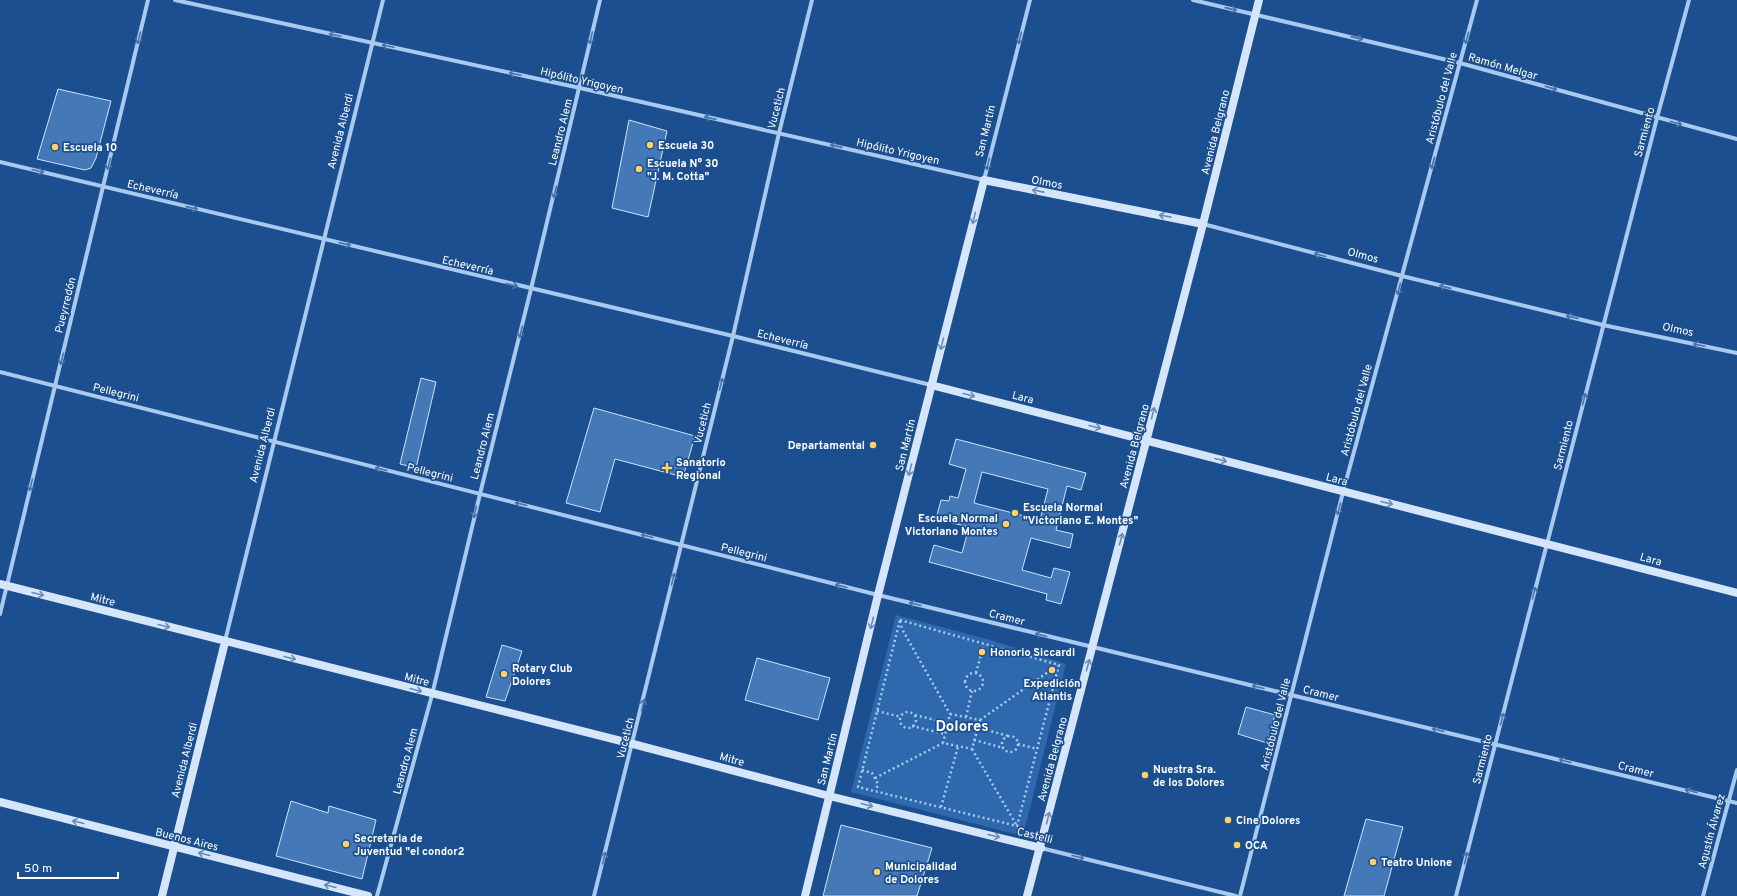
<svg xmlns="http://www.w3.org/2000/svg" width="1737" height="896" font-family="Overpass,sans-serif">
<style>
.green{fill:#2e69ad}
.building{fill:#4478b7;stroke:#cfe3fa;fill-rule:evenodd}
.lines{fill:none;stroke-linecap:round;stroke-linejoin:round}
.path{stroke:#a9c9ee;stroke-width:2.5;stroke-dasharray:2 3;stroke-linecap:butt}
.street{stroke:#a9c9ee;stroke-width:4}
.secondary{stroke:#d6e6fa;stroke-width:8}
.oneway{stroke:#4674ac}
.oneway2{stroke:#668bba}
.poi-dot{fill:#ffd166;stroke:#1b4f8f;stroke-width:1.5}
.labels{text-anchor:middle;stroke-width:3.5;stroke-linejoin:round;paint-order:stroke}
.street-label{font-size:11px;fill:#fff;stroke:#1b4f8f}
.poi-label{font-size:11px;font-weight:bold;fill:#fff;stroke:#1b4f8f;text-anchor:start}
.district-label{font-size:15px;font-weight:bold;fill:#fff;stroke:#1b4f8f}
</style>
<rect width="100%" height="100%" fill="#1b4f8f"/>
<path class="green" d="M896,615L987,639L1066,664L1023,836L851,792Z"/>
<path class="building" d="M58,89L111,101L96,158L91,168L85,170L37,159Z
M629,120L667,131L648,217L612,208Z
M421,378L436,382L416,468L400,464Z
M594,408L695,436L683,477L615,459L600,512L566,503Z
M956,439L1086,473L1081,490L1067,486L1056,530L1073,534L1070,548L1031,538L1022,570L1051,578L1054,568L1070,572L1061,604L1046,600L1047,594L929,562L934,545L962,553L969,527L936,519L941,500L949,501L950,496L958,498L966,469L949,464ZM982,472L1048,489L1040,520L974,503Z
M502,645L522,651L505,701L486,697Z
M757,658L830,678L818,720L745,700Z
M1246,707L1275,715L1267,743L1238,734Z
M291,801L328,813L329,806L376,820L362,879L276,856Z
M1366,819L1403,827L1384,896H1344Z
M841,825L932,848L917,896H823Z"/>
<g class="lines">
<path class="path" d="M900,620L1059,665L1017,826L858,787Z
M900,621L902,629L950,714
M965 682a9 9 0 1 1 18 0a9 9 0 1 1-18 0Z
M976,673L984,644
M877,711L901,717
M900 720a8 8 0 1 1 16 0a8 8 0 1 1-16 0Z
M950,714L980,720L972,749L943,743Z
M915,715L947,723
M966,717L972,691
M980,720L1058,665
M912,726L945,734
M977,727L1008,736
M1002 744a8 8 0 1 1 16 0a8 8 0 1 1-16 0Z
M974,740L1004,748
M1018,744L1037,749
M972,749L1017,826
M862,770L872,773L878,784L876,791
M875,778L943,743
M941,807L958,747"/>
<path class="street" d="M175,0L580,88L984,180L1030,0
M1193,0L1460,63L1737,139
M0,162L733,336L931,385
M1203,224L1402,276L1603,325L1737,353
M0,372L878,595L1737,803
M0,614L148,0
M225,641L383,0
M1041,848L1236,896
M377,896L432,695L480,494L531,289L600,0
M594,896L733,336L779,133L812,0
M1240,896L1343,492L1477,0
M1456,896L1657,118L1689,0
M1703,896L1737,770"/>
<path class="secondary" d="M931,385L1737,593
M0,584L633,744L829,796L1041,848
M0,802L368,896
M162,896L225,642
M805,896L878,595L984,180L1203,224
M1027,896L1203,224L1259,0"/>
</g>
<defs><path id="oneway-shaft" d="M-6 0H5M1.5-3L5.5 0L1.5 3" fill="none" stroke-width="1.6" stroke-linecap="round" stroke-linejoin="round"/></defs>
<g class="oneway">
<use href="#oneway-shaft" transform="translate(1231 9) rotate(13)"/>
<use href="#oneway-shaft" transform="translate(335 35) rotate(-168)"/>
<use href="#oneway-shaft" transform="translate(139 38) rotate(104)"/>
<use href="#oneway-shaft" transform="translate(591 38) rotate(103)"/>
<use href="#oneway-shaft" transform="translate(1020 38) rotate(104)"/>
<use href="#oneway-shaft" transform="translate(1357 38) rotate(13)"/>
<use href="#oneway-shaft" transform="translate(1467 38) rotate(105)"/>
<use href="#oneway-shaft" transform="translate(388 46) rotate(-168)"/>
<use href="#oneway-shaft" transform="translate(515 74) rotate(-168)"/>
<use href="#oneway-shaft" transform="translate(1551 88) rotate(16)"/>
<use href="#oneway-shaft" transform="translate(710 118) rotate(-167)"/>
<use href="#oneway-shaft" transform="translate(1676 123) rotate(15)"/>
<use href="#oneway-shaft" transform="translate(836 146) rotate(-167)"/>
<use href="#oneway-shaft" transform="translate(1433 163) rotate(105)"/>
<use href="#oneway-shaft" transform="translate(109 164) rotate(104)"/>
<use href="#oneway-shaft" transform="translate(988 164) rotate(104)"/>
<use href="#oneway-shaft" transform="translate(38 171) rotate(14)"/>
<use href="#oneway-shaft" transform="translate(555 192) rotate(104)"/>
<use href="#oneway-shaft" transform="translate(192 208) rotate(13)"/>
<use href="#oneway-shaft" transform="translate(345 244) rotate(13)"/>
<use href="#oneway-shaft" transform="translate(1320 255) rotate(-165)"/>
<use href="#oneway-shaft" transform="translate(512 285) rotate(13)"/>
<use href="#oneway-shaft" transform="translate(1445 287) rotate(-167)"/>
<use href="#oneway-shaft" transform="translate(1399 289) rotate(105)"/>
<use href="#oneway-shaft" transform="translate(1572 317) rotate(-167)"/>
<use href="#oneway-shaft" transform="translate(521 332) rotate(104)"/>
<use href="#oneway-shaft" transform="translate(1699 345) rotate(-168)"/>
<use href="#oneway-shaft" transform="translate(62 359) rotate(104)"/>
<use href="#oneway-shaft" transform="translate(721 384) rotate(-76)"/>
<use href="#oneway-shaft" transform="translate(1584 399) rotate(-76)"/>
<use href="#oneway-shaft" transform="translate(381 469) rotate(-166)"/>
<use href="#oneway-shaft" transform="translate(31 485) rotate(104)"/>
<use href="#oneway-shaft" transform="translate(521 504) rotate(-166)"/>
<use href="#oneway-shaft" transform="translate(1339 509) rotate(104)"/>
<use href="#oneway-shaft" transform="translate(475 512) rotate(103)"/>
<use href="#oneway-shaft" transform="translate(647 536) rotate(-166)"/>
<use href="#oneway-shaft" transform="translate(673 579) rotate(-76)"/>
<use href="#oneway-shaft" transform="translate(841 586) rotate(-166)"/>
<use href="#oneway-shaft" transform="translate(1534 593) rotate(-76)"/>
<use href="#oneway-shaft" transform="translate(915 604) rotate(-166)"/>
<use href="#oneway-shaft" transform="translate(1041 635) rotate(-166)"/>
<use href="#oneway-shaft" transform="translate(1258 687) rotate(-166)"/>
<use href="#oneway-shaft" transform="translate(643 705) rotate(-76)"/>
<use href="#oneway-shaft" transform="translate(1502 719) rotate(-76)"/>
<use href="#oneway-shaft" transform="translate(1438 730) rotate(-166)"/>
<use href="#oneway-shaft" transform="translate(1565 761) rotate(-166)"/>
<use href="#oneway-shaft" transform="translate(1691 791) rotate(-166)"/>
<use href="#oneway-shaft" transform="translate(1078 857) rotate(14)"/>
<use href="#oneway-shaft" transform="translate(604 858) rotate(-76)"/>
<use href="#oneway-shaft" transform="translate(1466 858) rotate(-76)"/>
</g>
<g class="oneway2">
<use href="#oneway-shaft" transform="translate(1038 191) rotate(-169)"/>
<use href="#oneway-shaft" transform="translate(1165 216) rotate(-169)"/>
<use href="#oneway-shaft" transform="translate(974 218) rotate(104)"/>
<use href="#oneway-shaft" transform="translate(942 344) rotate(104)"/>
<use href="#oneway-shaft" transform="translate(969 395) rotate(14)"/>
<use href="#oneway-shaft" transform="translate(1153 413) rotate(-75)"/>
<use href="#oneway-shaft" transform="translate(1095 427) rotate(14)"/>
<use href="#oneway-shaft" transform="translate(1221 460) rotate(15)"/>
<use href="#oneway-shaft" transform="translate(910 470) rotate(104)"/>
<use href="#oneway-shaft" transform="translate(1387 503) rotate(14)"/>
<use href="#oneway-shaft" transform="translate(1121 539) rotate(-75)"/>
<use href="#oneway-shaft" transform="translate(38 594) rotate(14)"/>
<use href="#oneway-shaft" transform="translate(872 623) rotate(104)"/>
<use href="#oneway-shaft" transform="translate(164 626) rotate(14)"/>
<use href="#oneway-shaft" transform="translate(290 658) rotate(14)"/>
<use href="#oneway-shaft" transform="translate(1088 665) rotate(-75)"/>
<use href="#oneway-shaft" transform="translate(416 690) rotate(14)"/>
<use href="#oneway-shaft" transform="translate(867 805) rotate(14)"/>
<use href="#oneway-shaft" transform="translate(1048 818) rotate(-76)"/>
<use href="#oneway-shaft" transform="translate(78 822) rotate(-166)"/>
<use href="#oneway-shaft" transform="translate(994 836) rotate(14)"/>
<use href="#oneway-shaft" transform="translate(204 854) rotate(-166)"/>
<use href="#oneway-shaft" transform="translate(330 886) rotate(-166)"/>
</g>
<g class="poi-dot">
<circle cx="650" cy="145" r="4"/>
<circle cx="55" cy="147" r="4"/>
<circle cx="639" cy="169" r="4"/>
<circle cx="873" cy="445" r="4"/>
<path d="M665 462h4v4h4v4h-4v4h-4v-4h-4v-4h4z"/>
<circle cx="1015" cy="513" r="4"/>
<circle cx="1006" cy="524" r="4"/>
<circle cx="982" cy="652" r="4"/>
<circle cx="1052" cy="670" r="4"/>
<circle cx="504" cy="674" r="4"/>
<circle cx="1145" cy="775" r="4"/>
<circle cx="1228" cy="820" r="4"/>
<circle cx="346" cy="844" r="4"/>
<circle cx="1237" cy="845" r="4"/>
<circle cx="1373" cy="862" r="4"/>
<circle cx="877" cy="872" r="4"/>
</g>
<g class="labels">
<g class="street-label">
<text transform="translate(1503 66) rotate(16)" y="4">Ramón Melgar</text>
<text transform="translate(582 80) rotate(13)" y="4">Hipólito Yrigoyen</text>
<text transform="translate(1441 98) rotate(-75)" y="4">Aristóbulo del Valle</text>
<text transform="translate(776 108) rotate(-76)" y="4">Vucetich</text>
<text transform="translate(340 131) rotate(-76)" y="4">Avenida Alberdi</text>
<text transform="translate(985 131) rotate(-76)" y="4">San Martín</text>
<text transform="translate(560 132) rotate(-76)" y="4">Leandro Alem</text>
<text transform="translate(1215 132) rotate(-76)" y="4">Avenida Belgrano</text>
<text transform="translate(1644 132) rotate(-75)" y="4">Sarmiento</text>
<text transform="translate(898 151) rotate(13)" y="4">Hipólito Yrigoyen</text>
<text transform="translate(1047 182) rotate(11)" y="4">Olmos</text>
<text transform="translate(153 189) rotate(13)" y="4">Echeverría</text>
<text transform="translate(1363 255) rotate(15)" y="4">Olmos</text>
<text transform="translate(468 265) rotate(13)" y="4">Echeverría</text>
<text transform="translate(65 305) rotate(-76)" y="4">Pueyrredón</text>
<text transform="translate(1678 329) rotate(12)" y="4">Olmos</text>
<text transform="translate(783 339) rotate(14)" y="4">Echeverría</text>
<text transform="translate(116 392) rotate(14)" y="4">Pellegrini</text>
<text transform="translate(1023 397) rotate(14)" y="4">Lara</text>
<text transform="translate(1356 410) rotate(-75)" y="4">Aristóbulo del Valle</text>
<text transform="translate(702 423) rotate(-76)" y="4">Vucetich</text>
<text transform="translate(262 445) rotate(-76)" y="4">Avenida Alberdi</text>
<text transform="translate(905 445) rotate(-76)" y="4">San Martín</text>
<text transform="translate(1563 445) rotate(-76)" y="4">Sarmiento</text>
<text transform="translate(482 446) rotate(-76)" y="4">Leandro Alem</text>
<text transform="translate(1134 446) rotate(-75)" y="4">Avenida Belgrano</text>
<text transform="translate(430 472) rotate(14)" y="4">Pellegrini</text>
<text transform="translate(1337 479) rotate(15)" y="4">Lara</text>
<text transform="translate(744 552) rotate(14)" y="4">Pellegrini</text>
<text transform="translate(1651 559) rotate(15)" y="4">Lara</text>
<text transform="translate(103 599) rotate(14)" y="4">Mitre</text>
<text transform="translate(1007 617) rotate(14)" y="4">Cramer</text>
<text transform="translate(417 679) rotate(14)" y="4">Mitre</text>
<text transform="translate(1321 693) rotate(14)" y="4">Cramer</text>
<text transform="translate(1275 724) rotate(-76)" y="4">Aristóbulo del Valle</text>
<text transform="translate(625 738) rotate(-76)" y="4">Vucetich</text>
<text transform="translate(732 759) rotate(15)" y="4">Mitre</text>
<text transform="translate(827 759) rotate(-76)" y="4">San Martín</text>
<text transform="translate(1052 759) rotate(-75)" y="4">Avenida Belgrano</text>
<text transform="translate(1482 759) rotate(-76)" y="4">Sarmiento</text>
<text transform="translate(184 760) rotate(-76)" y="4">Avenida Alberdi</text>
<text transform="translate(405 761) rotate(-75)" y="4">Leandro Alem</text>
<text transform="translate(1636 769) rotate(14)" y="4">Cramer</text>
<text transform="translate(1711 831) rotate(-75)" y="4">Agustín Álvarez</text>
<text transform="translate(1035 835) rotate(14)" y="4">Castelli</text>
<text transform="translate(187 839) rotate(14)" y="4">Buenos Aires</text>
</g>
<g class="poi-label">
<text x="658" y="149">Escuela 30</text>
<text x="63" y="151">Escuela 10</text>
<text x="647" y="167">Escuela N° 30<tspan x="647" dy="13">"J. M. Cotta"</tspan></text>
<text x="865" y="449" text-anchor="end">Departamental</text>
<text x="676" y="466">Sanatorio<tspan x="676" dy="13">Regional</tspan></text>
<text x="1023" y="511">Escuela Normal<tspan x="1023" dy="13">"Victoriano E. Montes"</tspan></text>
<text x="998" y="522" text-anchor="end">Escuela Normal<tspan x="998" dy="13">Victoriano Montes</tspan></text>
<text x="990" y="656">Honorio Siccardi</text>
<text x="512" y="672">Rotary Club<tspan x="512" dy="13">Dolores</tspan></text>
<text x="1052" y="687" text-anchor="middle">Expedición<tspan x="1052" dy="13">Atlantis</tspan></text>
<text x="1153" y="773">Nuestra Sra.<tspan x="1153" dy="13">de los Dolores</tspan></text>
<text x="1236" y="824">Cine Dolores</text>
<text x="354" y="842">Secretaria de<tspan x="354" dy="13">Juventud "el condor2</tspan></text>
<text x="1245" y="849">OCA</text>
<text x="1381" y="866">Teatro Unione</text>
<text x="885" y="870">Municipalidad<tspan x="885" dy="13">de Dolores</tspan></text>
</g>
<g class="district-label">
<text x="962" y="731">Dolores</text>
</g>
</g>
<path d="M18 872v6h100v-6" fill="none" stroke="#ffffff" stroke-width="2"/>
<text x="24" y="872" font-size="12" fill="#ffffff" stroke="#1b4f8f" stroke-width="3" paint-order="stroke">50 m</text>
</svg>
